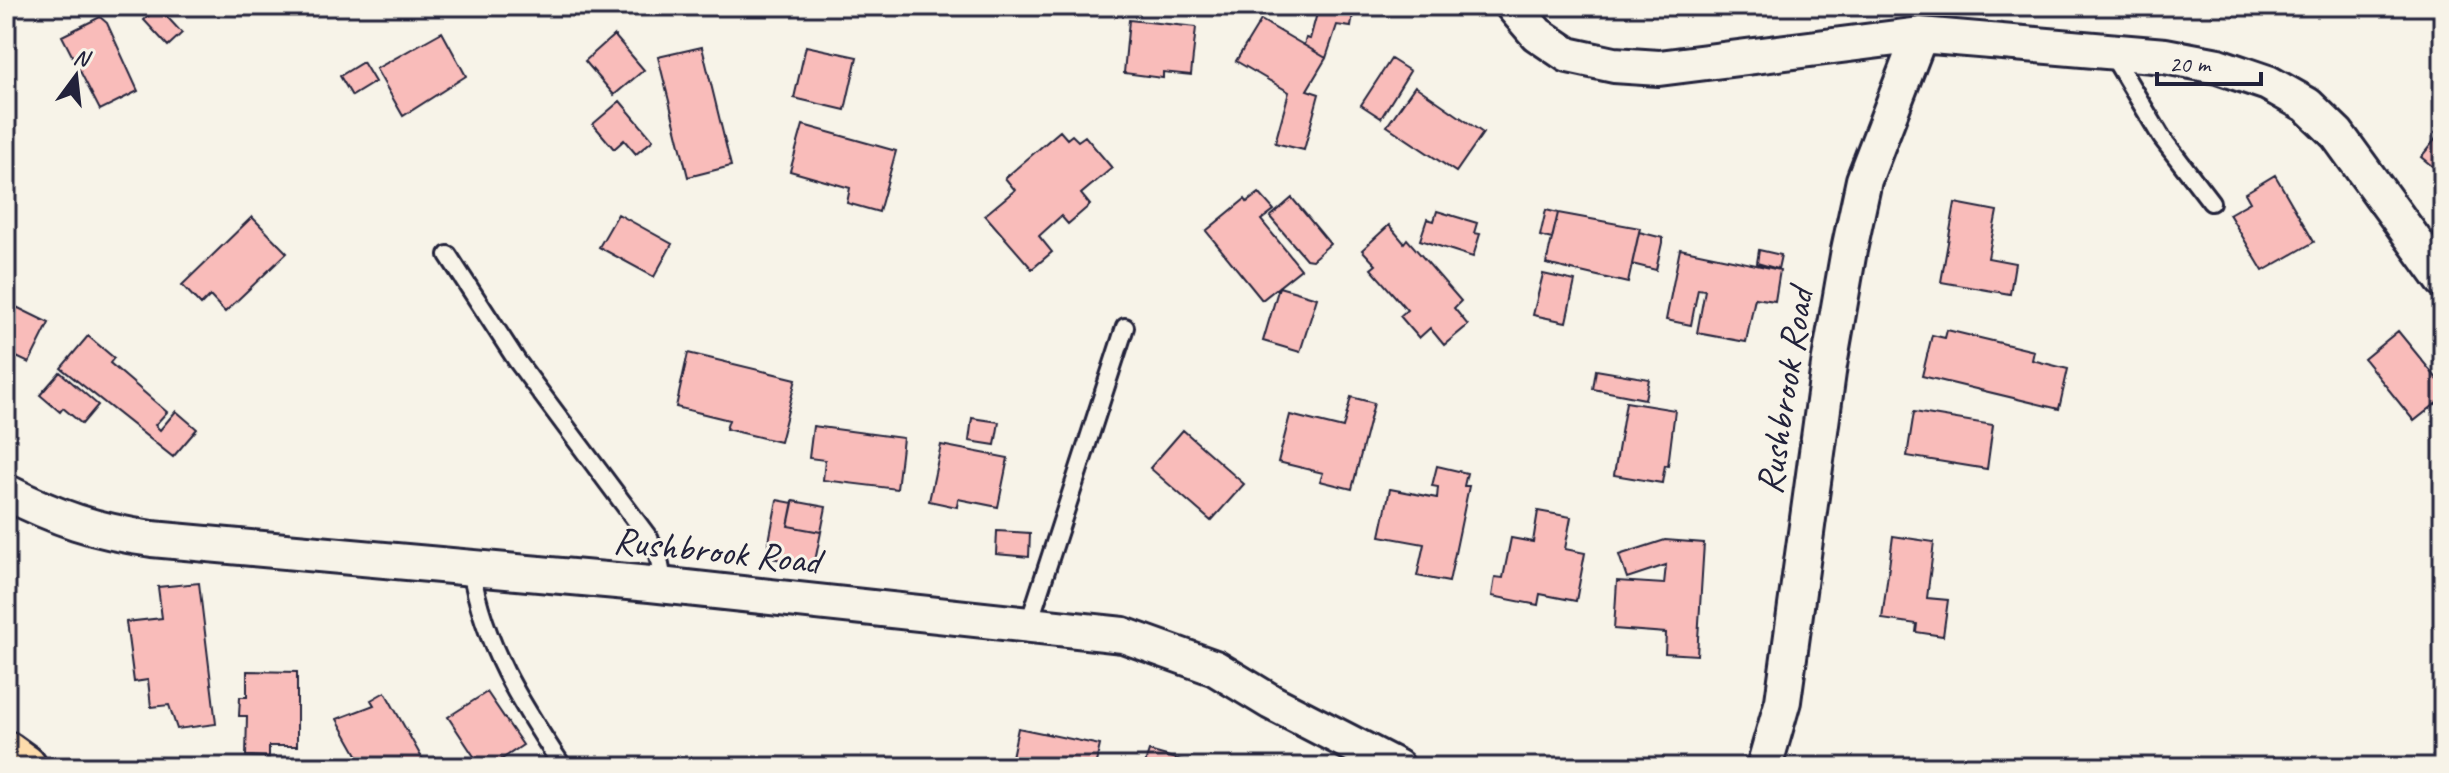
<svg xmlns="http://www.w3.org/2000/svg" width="2449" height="773" font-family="Caveat,sans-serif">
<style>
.building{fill:#f9bcba;stroke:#22223b;stroke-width:2}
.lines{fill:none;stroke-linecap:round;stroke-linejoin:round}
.lane-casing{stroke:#22223b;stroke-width:22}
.street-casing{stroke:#22223b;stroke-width:40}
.highway-casing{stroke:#22223b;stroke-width:50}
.lane{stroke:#f7f3e8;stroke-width:16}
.street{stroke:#f7f3e8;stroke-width:34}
.highway{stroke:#fddcac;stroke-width:44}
.labels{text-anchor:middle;stroke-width:6;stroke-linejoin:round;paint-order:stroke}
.street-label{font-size:38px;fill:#22223b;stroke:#f7f3e8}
</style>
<rect width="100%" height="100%" fill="#f7f3e8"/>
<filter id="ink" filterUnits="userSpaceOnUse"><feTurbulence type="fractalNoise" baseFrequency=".0125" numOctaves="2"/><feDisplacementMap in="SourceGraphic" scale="16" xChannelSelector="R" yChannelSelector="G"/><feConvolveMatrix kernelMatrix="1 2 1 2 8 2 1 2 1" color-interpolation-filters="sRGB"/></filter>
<g filter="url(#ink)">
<path class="building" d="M1319,6H1354L1351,27L1337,25L1326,58L1304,45L1306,38L1310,39Z
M158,7L182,33L168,46L144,20Z
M100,17L107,23L138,91L100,110L62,36Z
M1129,20L1196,27L1191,75L1163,72V78L1124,73Z
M1261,20L1326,58L1307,90L1319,94L1304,150L1275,143L1289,92L1236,61Z
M442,32L466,76L403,116L376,69Z
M614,35L644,70L614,95L585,61Z
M806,46L857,57L845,110L794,98Z
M702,47L731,166L688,177L658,57Z
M1391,59L1410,71L1381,118L1361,105Z
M363,62L375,82L352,96L340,76Z
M1415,86L1483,133L1456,172L1387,126Z
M620,101L653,140L636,154L624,140L614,149L593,124Z
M2442,124L2443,125V175L2421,157L2438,136L2435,133Z
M803,125L896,151L879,212L847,203L850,188L790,171Z
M1060,131L1067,139L1072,135L1078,141L1085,136L1112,168L1081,194L1090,205L1068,224L1061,216L1039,236L1052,252L1032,269L985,215L1015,190L1005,178Z
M2275,175L2314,242L2263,271L2229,214L2250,202L2245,193Z
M1259,193L1274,210L1261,220L1301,269L1262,300L1206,231L1245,199L1247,202Z
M1292,198L1330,244L1312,260L1306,259L1270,217Z
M1955,203L1997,211L1988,258L2015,263L2010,294L1941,282Z
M1546,210L1558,213L1552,239L1540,236Z
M1437,211L1477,223L1474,233L1480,234L1473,257L1420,240L1427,219L1434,221Z
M1558,213L1640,228L1628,283L1546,264Z
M618,214L672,244L654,277L599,247Z
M252,217L287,253L225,312L210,296L201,305L182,285Z
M1389,225L1404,243L1407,239L1461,301L1454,308L1468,325L1444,345L1430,328L1419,338L1400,316L1407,310L1371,269L1376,265L1362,250Z
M1639,232L1663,238L1656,270L1632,264Z
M1680,249L1780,270L1775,301L1755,298L1746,342L1697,333L1705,290L1698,289L1691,325L1666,320Z
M1759,250L1781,255L1778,269L1757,263Z
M1543,274L1575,281L1566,322L1533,315Z
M1279,287L1317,298L1300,352L1263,341Z
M6,302L49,323L29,363L6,352Z
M1947,330L2034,351L2032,360L2068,369L2059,409L1922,376L1932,335L1945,338Z
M2398,331L2443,386V398L2414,421L2364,359Z
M88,336L114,358L110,363L167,412L155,425L160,430L176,411L197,429L173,457L61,368Z
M688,353L796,379L780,442L726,429L729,420L676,407Z
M6,364L16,369L6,387Z
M1596,370L1649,379L1645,399L1593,389Z
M60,372L98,405L82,424L63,408L60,412L40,395Z
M1351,397L1374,403L1352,489L1320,481L1323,473L1278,462L1290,415L1343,428Z
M1626,402L1675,410L1668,466L1665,465L1662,483L1614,475Z
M1914,412L1993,425L1987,469L1907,456Z
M972,418L999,422L995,445L969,441Z
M813,426L903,438L897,489L823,480L825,460L809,458Z
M1183,430L1244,484L1211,521L1150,468Z
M941,445L1008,458L998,507L958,499L957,507L929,501Z
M1437,466L1467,473L1464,486H1469L1449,582L1417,576L1424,544L1380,536L1390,489L1437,498L1438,487L1432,486Z
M777,500L793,503L788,526L821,532L814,566L766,557Z
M793,501L826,507L821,532L788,526Z
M1538,511L1571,517L1565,549L1585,553L1576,601L1540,594L1538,605L1492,596L1495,577L1503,578L1511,538L1533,542Z
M997,531L1030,533L1029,557L996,554Z
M1893,536L1934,542L1927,598L1948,600L1943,636L1916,632L1917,624L1882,619Z
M1665,540L1704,543L1697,655L1665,653L1666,633L1614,629L1617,581L1664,584L1666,565L1627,578L1619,555Z
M199,583L216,724L177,729L169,705L151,707L148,680L134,682L126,622L162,618L158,587Z
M247,671L297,672V746H269V757L246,756L247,716H239L240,697H247Z
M385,692L427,767H364L337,719L374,705L371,700Z
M487,692L523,745L490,767H481L448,717Z
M1018,728L1100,745L1095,767H1027L1029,760L1012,757Z
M1149,751L1205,767H1144Z"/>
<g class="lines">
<g class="lane-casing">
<path id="lane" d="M2111,53L2162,138L2211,202
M448,255L517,361L649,538L658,555L664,585
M471,569C484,646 520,702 563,767
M1029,623L1125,327"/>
</g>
<g class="street-casing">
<path id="street" d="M1513,6L1537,34L1568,55L1614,65L1659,68L1920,35L2165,56L2218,66L2268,83L2307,105L2337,134L2443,280
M6,492C57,518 95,531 152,539L650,584L1123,635L1215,668L1271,702L1397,767
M1764,767L1783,701L1829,365L1849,250L1864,180L1920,35"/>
</g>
<g class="highway-casing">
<path id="highway" d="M6,754L24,767"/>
</g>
<use href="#lane" class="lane"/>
<use href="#street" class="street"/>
<use href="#highway" class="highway"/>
</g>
</g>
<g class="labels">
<g class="street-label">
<text transform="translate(1784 391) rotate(-81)" y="13">Rushbrook Road</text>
<text transform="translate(717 550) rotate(6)" y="13">Rushbrook Road</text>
</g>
</g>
<rect width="2449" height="773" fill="none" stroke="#f7f3e8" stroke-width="32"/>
<rect x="16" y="16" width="2417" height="741" fill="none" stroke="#22223b" stroke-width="3" filter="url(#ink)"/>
<g transform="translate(76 76) rotate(15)" stroke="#f7f3e8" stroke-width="6" paint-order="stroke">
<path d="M0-6L14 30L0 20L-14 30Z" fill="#22223b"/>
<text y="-12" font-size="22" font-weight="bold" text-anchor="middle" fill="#22223b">N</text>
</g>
<path d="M2157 72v12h104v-12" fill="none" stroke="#22223b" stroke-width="4"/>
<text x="2169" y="72" font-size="24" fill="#22223b" stroke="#f7f3e8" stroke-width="6" paint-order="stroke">20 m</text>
</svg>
